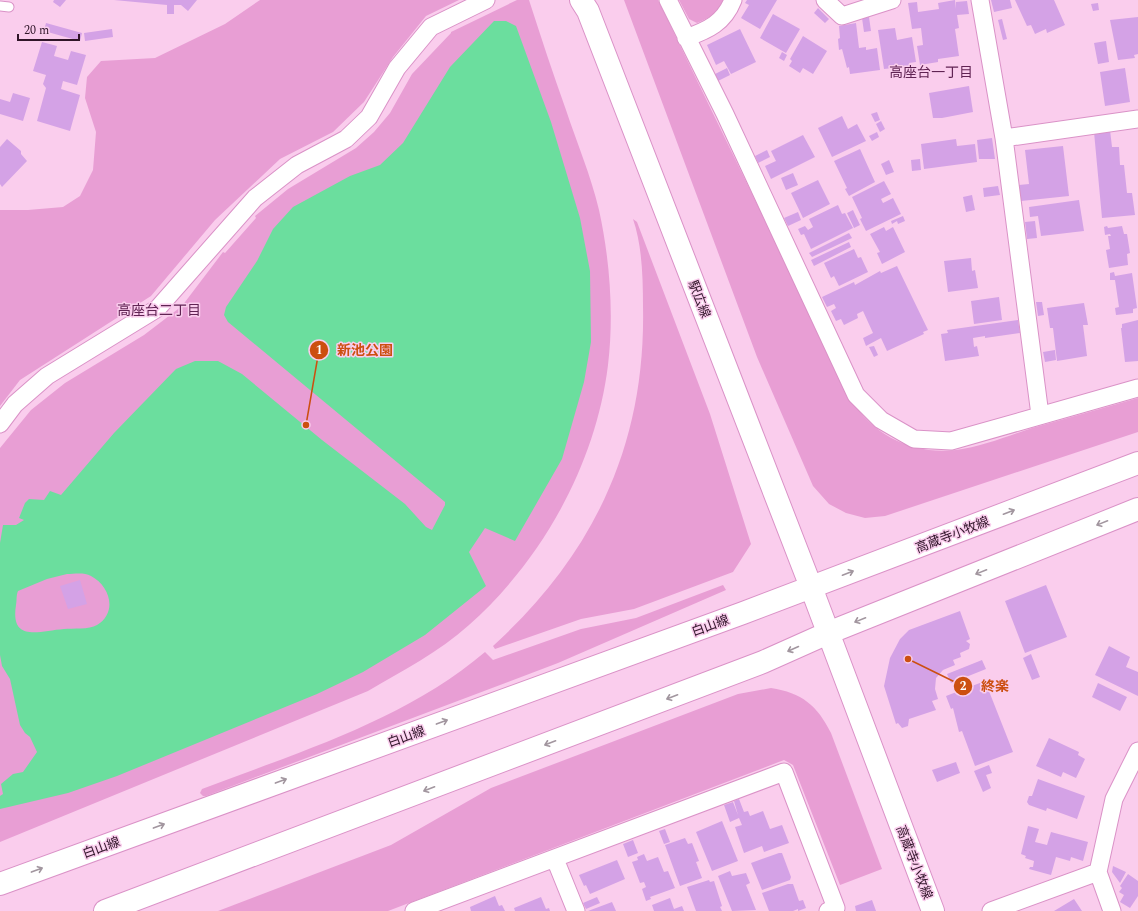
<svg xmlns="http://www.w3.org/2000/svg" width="1138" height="911" font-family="Spectral,'Noto Sans JP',serif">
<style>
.green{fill:#e89ed4}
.water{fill:#6bde9e;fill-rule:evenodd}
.building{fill:#d4a2e6}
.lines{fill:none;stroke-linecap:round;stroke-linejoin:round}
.lane-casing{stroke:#da92c7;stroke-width:11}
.street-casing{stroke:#da92c7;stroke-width:19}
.secondary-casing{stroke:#da92c7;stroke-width:24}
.lane{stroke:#fff;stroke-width:9}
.street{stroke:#fff;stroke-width:17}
.secondary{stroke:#fff;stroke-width:22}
.oneway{stroke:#a2969f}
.labels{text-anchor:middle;stroke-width:3;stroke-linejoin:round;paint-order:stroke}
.street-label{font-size:13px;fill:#301529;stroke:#facded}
.neighbourhood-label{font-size:14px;fill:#602353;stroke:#facded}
.leader{fill:none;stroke:#cc4f10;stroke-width:1.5}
.callout-dot{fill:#cc4f10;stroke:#facded;stroke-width:1.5}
.mark-label{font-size:12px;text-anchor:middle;font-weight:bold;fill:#fff}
.callout-label{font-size:14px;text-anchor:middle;font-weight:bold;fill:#cc4f10;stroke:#facded;stroke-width:3;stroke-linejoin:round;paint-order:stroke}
</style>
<rect width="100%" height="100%" fill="#facded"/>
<path class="green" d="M260,0H459L426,16L393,57L364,102L333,132L280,159L215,220L151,296L20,380L0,406V210H28L63,207L80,196L93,170L96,132L85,98L87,77L101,61L155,58L225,24Z
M517,0H529C541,37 553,74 566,110C577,143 591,176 599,210C610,260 614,315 608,365C596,464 542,560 469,625C439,652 402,671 368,691L0,842V448L31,410L65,383L144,335L182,306L223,252L225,253L256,218L255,216L288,189L356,148L374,132L390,113L412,74L451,33V32Z
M624,0H658L852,400C873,436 914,455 956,450C981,447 1008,436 1032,428C1068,418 1103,408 1138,398V432L885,516L865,518L846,513L829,504L813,486L757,357Z
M679,0H724C718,12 710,18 697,23L689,19Z
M633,219L637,222L710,414L751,544L733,572L634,609L581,619L495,649L493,646C594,554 646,444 643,306C643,277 642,245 633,219Z
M723,585L726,590L558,663L206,796H203L200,793L202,789C299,752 405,720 485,652L493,660L581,629L636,618Z
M771,688C802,693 817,705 831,733L882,869L840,885L793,765L784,760L388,911H218L391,845L491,788L738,694Z"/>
<path class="water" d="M494,21H506L516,26L551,122L580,218L590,271L591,342L584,382L562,459L515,541L485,528L469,552L486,586L425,635L363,672L317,694L117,776L68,793L0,809V796L3,794L1,784L13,774L23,772L37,752L30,737L25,733L20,725L10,679L2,666L0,655V543L3,525H16L24,520L19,518L25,503L29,499L44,500L50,491L61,495L114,433L176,369L195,361H218L242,374L322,440L405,504L426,527L432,530L445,505V502L228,322L224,315L226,307L257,261L273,229L293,207L350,176L380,165L403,143L450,67ZM67,574C74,574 84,572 91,576C110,586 118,612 97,625C89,630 73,628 64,629C39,631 10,643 16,605C17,600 16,596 18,591L47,579Z"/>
<path class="building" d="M54,0H66L60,7L53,2Z
M114,0H197L188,11L181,5H174V14H167V5Z
M747,0H777L760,29L741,18L749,5L745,3Z
M955,0L956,9V2L967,1L969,14L957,15L959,28L955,29L959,56L938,59V62L920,65L917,46L923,45L921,28L912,29L908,3L917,2L918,12L939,9L938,3Z
M991,0H1010L1012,8L994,12Z
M1015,0H1054L1065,25L1047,33L1046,29L1035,34L1031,25L1027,26Z
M1098,3L1099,10L1093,11L1091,4Z
M818,8L829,19L825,23L814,13Z
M773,14L800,29L786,53L760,38Z
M869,17L871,31L864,32L862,18Z
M1138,17V54L1134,55L1135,58L1118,60L1110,20Z
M1002,19L1007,39L1003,40L998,20Z
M46,23L82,33L80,41L44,31Z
M856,23L859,48L866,47V50L877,48L880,70L850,74L849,67L847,68L842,49L839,50L838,39L840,38L839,26Z
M895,28L897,40L912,37L916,62L909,63L910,66L884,69L878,30Z
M112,29L113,37L85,41L84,33Z
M740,29L756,62L731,74L724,61L716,65L707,45Z
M803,36L827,51L813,74L803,68L800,73L789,66L792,61L790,59Z
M1106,41L1109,62L1098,64L1094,43Z
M42,42L57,46L54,56L68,60L71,51L86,55L77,85L63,81L61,89L80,95L70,131L37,121L46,88L43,84L46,75L33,71Z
M782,52L787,55L784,61L779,58Z
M727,68L730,75L718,81L715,74Z
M1125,68L1130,102L1105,106L1100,72Z
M969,86L973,112L942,118H933L929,93Z
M13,93L30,98L23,121L0,114V99L10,102Z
M877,112L880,120L875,122L871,114Z
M842,116L848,129L857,124L866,141L832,157L818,128Z
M881,121L885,129L880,132L876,124Z
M1110,130L1112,147H1119L1120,165H1124L1127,193H1132L1135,215L1102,218L1094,132Z
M877,132L879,137L872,141L869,136Z
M803,135L815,157L771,179L765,166L776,161L771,151Z
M992,138L995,159H979L977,140Z
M7,139L21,151V154L27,161L2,187L0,184V147Z
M956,139L957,146L975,144L977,162L924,169L921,144Z
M1063,146L1069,196L1021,201L1019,185L1029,184L1025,150Z
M860,149L875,182L849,196L845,189L847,188L834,161Z
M767,150L770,157L758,163L755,156Z
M920,159L921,170L912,171L911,160Z
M889,160L894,172L886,175L881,164Z
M793,173L798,185L786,190L781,178Z
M818,180L830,204L803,218L791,193Z
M884,181L891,194L881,199L883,203L893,198L901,214L866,231L860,219L862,218L852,197Z
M998,186L1000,195L984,197L983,188Z
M972,195L975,210L966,212L963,197Z
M1079,200L1084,231L1041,236L1038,216L1030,217L1029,207Z
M838,205L842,214L845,213L853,228L811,249L804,234L801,235L798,229L805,226L808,230L813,227L809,219Z
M853,210L860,225L854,228L847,213Z
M798,212L801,220L788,226L784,218Z
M903,216L905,221L898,224L897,221L892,224L891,221Z
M1035,221L1037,238L1027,239L1025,222Z
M1107,226L1108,228L1122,226L1124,234H1127L1130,253L1127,254L1128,265L1109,268L1106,250L1110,249L1108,236H1111L1110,234L1105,235L1104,227Z
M884,227L886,231L893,227L905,252L882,264L877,253L880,252L870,234Z
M849,233L852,238L812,257L809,253Z
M849,242L851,247L814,266L811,260Z
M854,249L858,258L861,257L868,272L839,286L834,276L831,278L824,263Z
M971,258L972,271L975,270L978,288L948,292L944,261Z
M897,266L928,330L923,332L924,334L887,351L881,338L866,346L863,338L873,333L863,311L857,314L858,318L844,325L841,319L836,321L831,311L836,308L834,304L827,307L822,297L854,282L855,285L880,271L881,273Z
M1114,272L1115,276L1132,273L1137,308L1133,309V313L1116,315L1115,308L1119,307L1115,280H1110V273Z
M999,297L1002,320L974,324L971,301Z
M1036,302H1042L1044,315L1038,316Z
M1084,303L1088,325H1083L1087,356L1057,361L1053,328H1050L1047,308Z
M1018,320L1020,333L985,338V336L973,338L974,347L977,346L979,356L945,361L941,334L948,333L947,330Z
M1138,320V361L1125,362L1121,328H1122V324Z
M874,346L878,355L874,357L869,347Z
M1055,350L1056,360L1045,362L1043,352Z
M80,580L87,604L68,609L60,586Z
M1046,585L1067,637L1025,653L1005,601Z
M960,611L970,639L966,641L970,644L969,649L960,653L961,657L953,660L955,665L943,670L936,678L935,689L938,699L932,701L936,710L909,719L908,726L902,728L898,723L896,724L884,686L890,658L900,639L909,630Z
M1109,646L1130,657L1126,667L1138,672V696L1095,675Z
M1031,654L1040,677L1032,680L1023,658Z
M982,660L986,669L951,683L947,674Z
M985,681L1013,752L975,766L962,731L959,732L953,708L951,709L946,696Z
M1098,683L1127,697L1120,711L1092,697Z
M1049,738L1079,752L1078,755L1085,759L1076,778L1063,772L1061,777L1036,766Z
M956,762L960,773L937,782L932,770Z
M989,765L992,773L986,775L991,788L983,792L974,771Z
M1038,779L1085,796L1077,819L1047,808L1046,811L1029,805L1027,802L1029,796H1032Z
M739,799L744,812L748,811L750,816L763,811L770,829L782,825L789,843L764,852L762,846L744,853L735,827L742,825L739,818L730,822L724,805L733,802L738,815L734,801Z
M722,821L738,861L712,871L696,832Z
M1028,826L1039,829L1035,842L1047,845L1051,832L1088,842L1083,861L1071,857L1070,861L1056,857L1051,875L1029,869L1030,867H1033L1034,861L1025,858L1026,856L1021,854Z
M665,829L670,842L664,844L659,831Z
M685,838L688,844L692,843L699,861L696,862L702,878L680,886L665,845Z
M633,840L638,853L628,857L623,844Z
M779,853H782L791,877L790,880L762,890L751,863Z
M644,854L647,861L658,857L664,872L668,871L675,888L650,897L651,899L646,901L642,889L646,887L644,882L640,883L632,862L638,860L637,857Z
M617,860L625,879L590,894L586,885L584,886L579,875Z
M1113,866L1126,872L1120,883L1112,872Z
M730,871L732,876L746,873L750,883L746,885L756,910L732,911L718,876Z
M1128,874L1138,881V896L1130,908L1120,902L1124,895L1119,892L1122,888L1120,886Z
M709,880L710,882L714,881L722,906L720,907L722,911H696L687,887Z
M788,884H793L799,901L803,900L806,908L798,911V909L793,911H769L762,893Z
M495,896L499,906L502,905L505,911H471L470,907Z
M541,897L546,909L549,908L550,911H515L514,908Z
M597,897L600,903L586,909L583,903Z
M670,898L674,909L682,906L684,911H654L652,905Z
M1074,899L1082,911H1054Z
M872,900L876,911H856L855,906Z
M612,902L616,911H588Z"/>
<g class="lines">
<g class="lane-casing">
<path id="lane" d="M0,6L9,7"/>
</g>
<g class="street-casing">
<path id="street" d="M668,0L725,114L856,395L881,420L914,439L951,441L1138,388
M825,0L842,16L892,0
M980,0L1004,138L1040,415
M686,38C708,30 724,23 733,0
M1004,138L1138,119
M0,424L15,404L47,376L158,308L255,198L297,165L346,139L369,117L397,68L431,27L486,0
M555,859L576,911
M414,911L784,772L836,908L828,911
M991,911L1098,872
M1112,911L1098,872L1114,799L1138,751"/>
</g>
<g class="secondary-casing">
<path id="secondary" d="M581,0L588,11L811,587L933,911
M0,884L743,613L1138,463
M105,911L763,662L828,633L1138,509"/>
</g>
<use href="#lane" class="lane"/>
<use href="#street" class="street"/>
<use href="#secondary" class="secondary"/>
</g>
<defs><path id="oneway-shaft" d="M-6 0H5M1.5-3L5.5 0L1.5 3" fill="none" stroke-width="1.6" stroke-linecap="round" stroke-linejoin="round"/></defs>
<g class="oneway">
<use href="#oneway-shaft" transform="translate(1009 512) rotate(-21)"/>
<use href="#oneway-shaft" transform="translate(1102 523) rotate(158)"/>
<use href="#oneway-shaft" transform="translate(981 572) rotate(158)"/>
<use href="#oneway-shaft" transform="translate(848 573) rotate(-21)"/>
<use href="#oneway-shaft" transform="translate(860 620) rotate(158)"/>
<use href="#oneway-shaft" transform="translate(793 649) rotate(156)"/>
<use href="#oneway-shaft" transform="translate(672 697) rotate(159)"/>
<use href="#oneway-shaft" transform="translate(442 722) rotate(-20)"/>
<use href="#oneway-shaft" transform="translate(550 743) rotate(159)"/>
<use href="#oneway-shaft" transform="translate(281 781) rotate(-20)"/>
<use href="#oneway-shaft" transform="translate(429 789) rotate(159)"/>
<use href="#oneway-shaft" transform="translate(159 826) rotate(-20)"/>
<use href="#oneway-shaft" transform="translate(37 870) rotate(-20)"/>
</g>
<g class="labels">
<g class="street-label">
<text transform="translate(700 299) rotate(69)" y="5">駅広線</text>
<text transform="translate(952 534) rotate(-21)" y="5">高蔵寺小牧線</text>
<text transform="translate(710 625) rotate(-20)" y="5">白山線</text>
<text transform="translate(406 736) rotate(-20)" y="5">白山線</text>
<text transform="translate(101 847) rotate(-20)" y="5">白山線</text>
<text transform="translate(915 862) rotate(69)" y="5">高蔵寺小牧線</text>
</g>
<g class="neighbourhood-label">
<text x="931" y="77">高座台一丁目</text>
<text x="159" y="315">高座台二丁目</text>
</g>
</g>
<path class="leader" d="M306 425L319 350M908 659L963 686"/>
<g class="callout-dot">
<circle cx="306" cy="425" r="4"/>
<circle cx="908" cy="659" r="4"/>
<circle cx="319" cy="350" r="10"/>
<circle cx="963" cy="686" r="10"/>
</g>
<g class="mark-label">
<text x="319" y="354">1</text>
<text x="963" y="690">2</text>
</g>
<g class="callout-label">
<text x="365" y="355">新池公園</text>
<text x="995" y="691">終楽</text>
</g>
<path d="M18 34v6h61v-6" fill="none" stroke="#301529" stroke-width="2"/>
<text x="24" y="34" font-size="12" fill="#301529" stroke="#facded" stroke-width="3" paint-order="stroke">20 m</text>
</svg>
